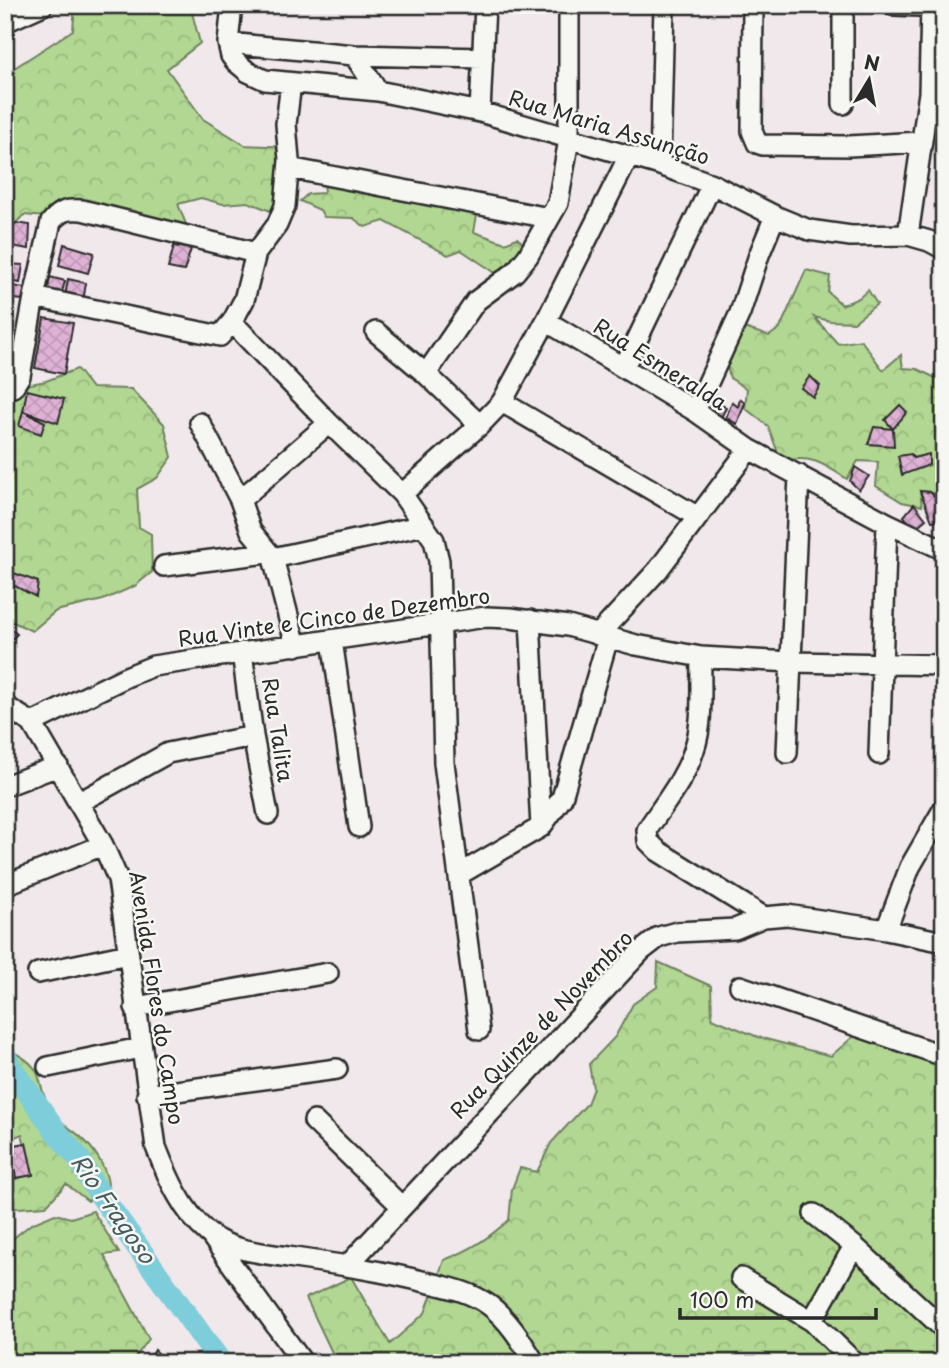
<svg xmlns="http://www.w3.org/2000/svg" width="949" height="1368" font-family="'Playpen Sans',sans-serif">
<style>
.forest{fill:url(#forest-crowns);stroke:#6e815e;stroke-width:2}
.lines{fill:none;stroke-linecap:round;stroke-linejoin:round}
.river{stroke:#7ecdda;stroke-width:23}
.building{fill:url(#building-cross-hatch);stroke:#2b2b2b;stroke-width:2}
.minor-casing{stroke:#2b2b2b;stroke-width:24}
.minor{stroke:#f6f6f2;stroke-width:19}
.labels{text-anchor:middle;stroke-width:5;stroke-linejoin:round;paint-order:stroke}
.street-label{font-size:21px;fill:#2b2b2b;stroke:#f6f6f2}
.water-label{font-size:23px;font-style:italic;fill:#445c60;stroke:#f6f6f2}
</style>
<defs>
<pattern id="forest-crowns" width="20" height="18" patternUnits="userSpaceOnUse" patternTransform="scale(1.75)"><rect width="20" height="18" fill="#b1d792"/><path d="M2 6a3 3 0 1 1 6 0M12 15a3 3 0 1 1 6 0" fill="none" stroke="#98b97e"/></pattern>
<pattern id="building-cross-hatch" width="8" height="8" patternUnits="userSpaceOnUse" patternTransform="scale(1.75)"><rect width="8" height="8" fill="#dfb2d5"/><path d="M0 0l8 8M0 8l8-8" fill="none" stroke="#c099b7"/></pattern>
</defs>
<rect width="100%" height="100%" fill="#f1e8ec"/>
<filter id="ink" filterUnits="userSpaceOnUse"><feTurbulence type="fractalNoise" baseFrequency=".0143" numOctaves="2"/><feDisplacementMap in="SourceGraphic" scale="14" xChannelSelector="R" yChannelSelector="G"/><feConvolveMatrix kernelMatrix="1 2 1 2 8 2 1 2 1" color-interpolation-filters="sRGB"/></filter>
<g filter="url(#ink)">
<path class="forest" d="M75,5H190L200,43L167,69L203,119L245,145L288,147L276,213L248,202L223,204L201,198L178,204L191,237L67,201L45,217L24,215L5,233V74L73,30Z
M327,179L479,204L474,232L505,243L517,238L528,247L500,276L461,250L448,255L384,221L365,227L353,218L324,217L320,210L300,201L308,194L323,193Z
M806,270L830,276L828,292L842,305L859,298L868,290L877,304L854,322L830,321L814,317L838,344L861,340L883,370L901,355L903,368L917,369L944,382V505L930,492L920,491L922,506L902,502L876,486L878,462L858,461L847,479C821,462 811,455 781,461L768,426L745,408L747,389L730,378L725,358L741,327L769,336L780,328Z
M77,369L92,388L131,389L164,424L172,457L157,478L137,489L139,527L151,534L152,572L135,586L103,600L56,611L32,631L5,618V389L46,381Z
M658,962L711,986L712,1018L758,1037L831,1056L855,1035L944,1062V1363H337L306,1298L351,1277L390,1344L425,1313L444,1260C471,1250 487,1239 509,1220L512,1189L520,1168L537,1172L551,1143L587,1104L593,1088L589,1064L615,1037L633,1004L657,987Z
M5,1030L13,1052C49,1070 34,1083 51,1110C60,1125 76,1130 87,1143C98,1155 108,1172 108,1187L88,1201L66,1184L46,1206L5,1209V1182L33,1174L22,1134L5,1141Z
M93,1211L119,1253L104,1255L149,1339L131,1363H5L6,1244L31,1224L55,1214L71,1218Z"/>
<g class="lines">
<path class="river" d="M5,1056L11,1068L58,1134L80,1160L92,1183L221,1363"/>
</g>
<path class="building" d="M16,223L30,225L29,249L5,245V233Z
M64,244L94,253L88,273L59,265Z
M174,246L191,249L184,271L168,268Z
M5,264L23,265L20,283L5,280Z
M50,277L65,281L61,296L47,294Z
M68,279L86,283L83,302L65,296Z
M6,285L25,288L22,300L5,298Z
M44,318L73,323L64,374L35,368Z
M810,376L820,386L813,397L801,388Z
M27,390L64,399L58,423L23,411Z
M710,395L726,408L719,421L701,406Z
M740,399L745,403L737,424L726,418L732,402L738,407Z
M900,405L907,412L893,429L885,420Z
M23,411L45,422L41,434L19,426Z
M874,427L893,429L894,446L868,444Z
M911,454L913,458L929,454V465L902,475L898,456Z
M855,467L869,476L859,490L850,481Z
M920,491L930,492L944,505V520L932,521Z
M914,504L926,519L914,529L904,516Z
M11,572L38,582L36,597L9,583Z
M5,624L17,634L5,646Z
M26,1143L33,1175L16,1178L9,1146Z
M155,1350L167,1363H147Z"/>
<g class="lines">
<g class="minor-casing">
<path id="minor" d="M232,5L228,43L354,55L378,91L480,112L660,165L712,184L775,216L809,230L851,236L908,235L929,241L944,249
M753,5L752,131L757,143L763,145L849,146L921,142
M893,5L944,7
M5,22L43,5
M228,43L231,56L236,62L248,72L265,80L378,91
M354,55L483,58
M843,104V5
M480,112L485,5
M660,165L664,5
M289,168L549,218
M908,235L929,93L931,5
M34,297L220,336L232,322L244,300L256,253L277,225L285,206L289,160L286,124L291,83
M546,321L695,411L749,449L887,523L944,550
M232,322L329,423L402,494L434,540L439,561L444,763L479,1030
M376,332L426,374L480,425
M624,367L712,184
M426,374L476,301L515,272L528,256L558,203L569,139V5
M5,386L13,387L20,376L34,297L51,222C61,210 67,209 82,210L256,253
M502,402L698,517
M695,411L740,313L759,255L775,216
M200,423L240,500L251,531L273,558
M402,494L480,425L502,402L546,321L629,156
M240,500L329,423
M273,558L424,525
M273,558L296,646
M164,566L267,553
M530,620L541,827
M598,635L658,570L749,449
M332,640L359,827
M242,652L253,736L268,814
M701,657C700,687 704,721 694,750C685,779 663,805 647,830L648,841L658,851L764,917
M5,706L32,723L103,845L118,879L156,1147C168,1178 182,1211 208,1233C230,1251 262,1253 288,1257C336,1264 383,1271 430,1283C451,1288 471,1292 489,1305C509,1320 522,1342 535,1363
M32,723L126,677L153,666L486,617L510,618L568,626L636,645L701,657L792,662L944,665
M787,753L799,475
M879,754L887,523
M5,786L58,766
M78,803L168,753L253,736
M460,874L541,827L562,798L608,638
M5,885L103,845
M886,930L910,867L944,808
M38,973L128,954
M740,986L944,1056
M135,1007L328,973
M48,1067L140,1048
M147,1095L337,1069
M314,1121L401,1206
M814,1214L854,1246L944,1329
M212,1237L303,1363
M348,1265L641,951L659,937L677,932L735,929L764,917L787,915L886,930L944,942
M741,1278L812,1321L855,1363
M812,1321L854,1246"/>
</g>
<use href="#minor" class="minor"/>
</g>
</g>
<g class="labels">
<g class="street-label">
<text transform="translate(609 128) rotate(17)" y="7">Rua Maria Assunção</text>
<text transform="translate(660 365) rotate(32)" y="7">Rua Esmeralda</text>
<text transform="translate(334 618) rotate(-8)" y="7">Rua Vinte e Cinco de Dezembro</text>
<text transform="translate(277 730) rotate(81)" y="7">Rua Talita</text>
<text transform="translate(156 998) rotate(81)" y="7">Avenida Flores do Campo</text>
<text transform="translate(542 1025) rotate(-46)" y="7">Rua Quinze de Novembro</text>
</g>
<g class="water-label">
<text transform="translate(113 1209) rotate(55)" y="8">Rio Fragoso</text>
</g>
</g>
<rect width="949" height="1368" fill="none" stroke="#f6f6f2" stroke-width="28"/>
<rect x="14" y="14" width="921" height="1340" fill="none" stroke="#2b2b2b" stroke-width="2.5" filter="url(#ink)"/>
<g transform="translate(869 80) rotate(10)" stroke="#f6f6f2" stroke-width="5" paint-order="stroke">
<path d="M0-5L12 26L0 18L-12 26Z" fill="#2b2b2b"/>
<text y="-10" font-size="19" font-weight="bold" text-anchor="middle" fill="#2b2b2b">N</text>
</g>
<path d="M680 1308v10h196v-10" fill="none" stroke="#2b2b2b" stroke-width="3.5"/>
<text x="690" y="1308" font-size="21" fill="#2b2b2b" stroke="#f6f6f2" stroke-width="5" paint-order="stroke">100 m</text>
</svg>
